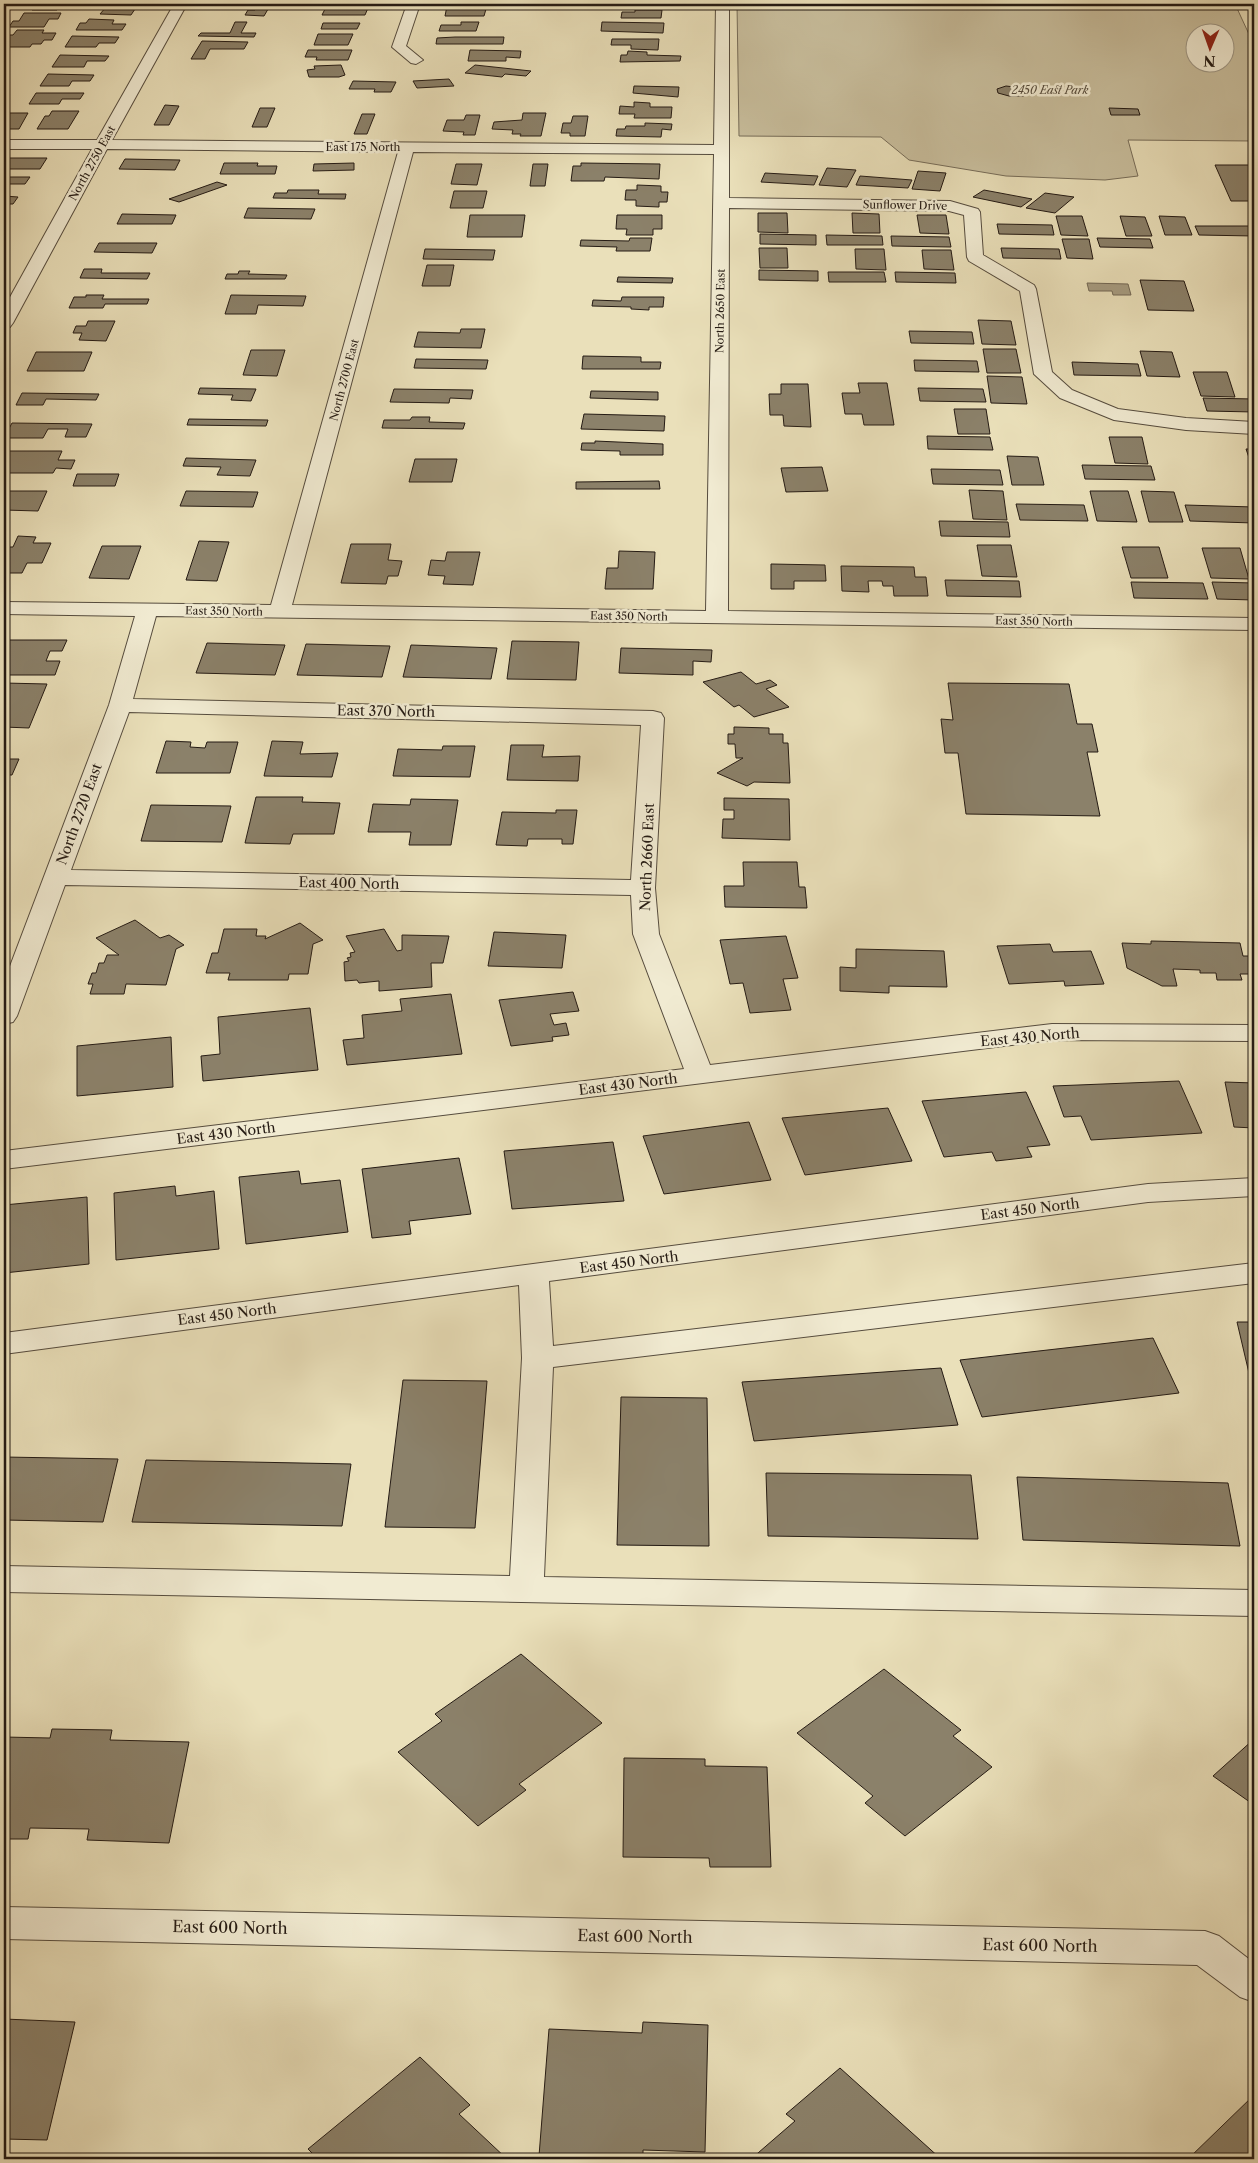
<svg xmlns="http://www.w3.org/2000/svg" width="1258" height="2163" font-family="'Libre Caslon Text',serif">
<style>
.green{fill:#c9bf9e;stroke:#776d59;fill-rule:evenodd}
.water{fill:#a79d82;stroke:#736956}
.building{fill:#8b816a;stroke:#251b14}
.lines{fill:none;stroke-linecap:round;stroke-linejoin:round}
.minor-casing{stroke:#564c3e;stroke-width:2}
.minor{fill:#f1ebd2;fill-rule:evenodd}
.labels{text-anchor:middle;stroke-width:5;stroke-linejoin:round;paint-order:stroke}
.far-park-label{font-size:11px;font-style:italic;fill:#564c3d;stroke:#f1ebd2}
.far-street-label{font-size:11px;fill:#251b14;stroke:#f1ebd2}
.street-label{font-size:14px;fill:#251b14;stroke:#f1ebd2}
.near-street-label{font-size:16px;fill:#251b14;stroke:#f1ebd2}
</style>
<rect width="100%" height="100%" fill="#eae0ba"/>
<filter id="stains"><feTurbulence type="fractalNoise" baseFrequency=".004" numOctaves="4"/><feColorMatrix values="0 0 0 0 .2 0 0 0 0 .09 0 0 0 0 .02 0 0 0 .5 -.17"/></filter>
<radialGradient id="worn" r=".72"><stop offset=".6" stop-color="#630" stop-opacity="0"/><stop offset="1" stop-color="#630" stop-opacity=".3"/></radialGradient>
<path class="green" d="M737,4H1235L1254,45V141L1128,140L1138,176L1105,180L1006,176L909,160L881,137L739,136ZM1196,32H1226V62H1196Z"/>
<path class="water" d="M1087,283L1128,284L1131,295H1113L1112,291H1089Z"/>
<path class="building" d="M20,4H62L57,10H32L35,6L19,5Z
M113,4H131L128,9H135L131,15L100,14L107,6Z
M259,4H271L264,16L245,15L248,10H255Z
M327,5H351L350,8H368L365,15H322Z
M447,6H473V9H486L484,16H445Z
M635,10H662L661,18H621L622,12H635Z
M24,13H61L58,19H49L44,27H9L13,21H19Z
M89,19L114,20L112,24H126L122,30H76L80,23H86Z
M235,22H247L241,33H256L254,37L198,36L201,33H230Z
M461,22H479L476,31H439L441,25H461Z
M602,22L664,23L663,33L601,31Z
M323,23H360L357,29H321Z
M17,30H44L42,33H56L52,40H44L41,44H32L30,47H4V40L8,35H13Z
M318,34H353L348,45H314Z
M72,36L119,37L115,43H99L96,47H65Z
M455,37H504L503,44H436L437,38Z
M612,39H659L658,50L631,49V45H611Z
M202,41L248,42L244,49H210L205,59H191Z
M308,50H352L348,60H316L317,57H305Z
M470,50L521,51L520,58L506,57V61H468Z
M628,51L647,52V55L681,56L680,61L620,62L621,55H627Z
M60,55L109,56L105,61H87L84,67H52Z
M341,65L345,75L339,77H309L307,70L315,69L314,66Z
M475,65L531,71L526,76L505,74L502,77L465,73Z
M48,74L94,75L90,81H72L69,86H40Z
M449,79L454,86L417,88L413,81Z
M353,81L396,82L391,92H374L375,89H349Z
M634,86L679,87L678,97L633,93Z
M1006,86L1031,89L1032,93L1023,96H1009L998,93L997,89Z
M36,93H84L80,99H62L59,104H29Z
M634,102L650,103V107H672L671,118H634L635,114H619L620,106L634,107Z
M165,105L179,106L169,125H154Z
M260,108H275L267,127H252Z
M1109,108L1138,109L1140,115H1111Z
M52,111H79L68,129H37L45,116H49Z
M4,113H28L19,129H4Z
M523,113H546L541,136H520L521,134H512L513,130L492,129L494,122L522,120Z
M362,114H375L367,134H354Z
M466,115H480L475,135H463L464,132L443,131L447,120H464Z
M573,116H588L585,136H570V133H561L563,123H571Z
M645,123L672,124L671,130L662,129L661,137L616,136L617,129H625L626,126H645Z
M4,158H47L40,169H4Z
M125,159L180,160L175,170L119,169Z
M224,163H258L257,166H277L275,174H220Z
M354,163V170L313,171L314,164Z
M581,163L660,164L659,179L605,177L604,181H571L573,166H581Z
M456,164H482L477,185L451,184Z
M533,164H548L545,186H530Z
M1215,165H1254V201H1231Z
M827,168L856,170L847,187L819,185Z
M918,171L946,173L940,191L912,189Z
M765,173L818,176L814,185L761,182Z
M860,176L912,180L908,188L856,185Z
M4,177H30L25,184H6L4,188Z
M217,182L227,185L179,202L169,199Z
M637,185L661,186V192H668L667,202H659V207L636,206V200H625L626,190H637Z
M288,190H319L318,194H346L345,199L273,198L275,193H287Z
M984,190L1032,199L1021,207L973,197Z
M454,191H487L483,208H450Z
M1045,193L1074,197L1055,213L1026,208Z
M4,196L18,197L13,204H4Z
M248,208L315,209L311,219L244,218Z
M758,213H787L788,233L758,232Z
M852,213L879,214L880,233H853Z
M122,214L176,215L172,224H117Z
M470,215H525L522,237H467Z
M617,215H662V229H653V235H626L627,229H616Z
M917,215H946L949,234L920,233Z
M1056,216H1082L1088,236L1061,235Z
M1120,216L1145,217L1152,236H1126Z
M1159,216L1185,217L1192,235H1165Z
M997,224L1052,225L1054,235L999,234Z
M1195,226H1251L1254,236L1199,235Z
M760,234L816,235V245L760,244Z
M826,235L882,236L883,245H827Z
M891,236L949,237L951,247L892,246Z
M630,238H652L650,251H616L617,247L580,246L581,240L629,241Z
M1097,238L1150,239L1153,248L1100,247Z
M1062,239H1089L1093,259L1067,258Z
M99,243H157L152,253L94,252Z
M759,248H787L788,268H760Z
M1001,248L1059,249L1061,259L1003,258Z
M425,249L495,250L493,260L423,259Z
M855,249H884L886,270L856,269Z
M922,250H951L954,270L924,269Z
M427,265H454L450,286H422Z
M84,269H102L101,273H150L147,279L80,278Z
M759,270L818,271V281L759,280Z
M239,271H250L248,274L287,275L285,279H225L227,274H238Z
M828,272H884L886,282H829Z
M895,272L955,273L956,283L896,282Z
M618,277L673,278L672,283L617,282Z
M1140,280L1184,281L1194,311L1148,310Z
M86,295H104L102,299H149L147,304H105L103,308H69L74,297H86Z
M231,295L306,296L303,306L258,305L256,314H225Z
M622,297H664L663,307H649V310L631,309V307L592,306L593,300L621,301Z
M978,320L1011,321L1016,345L982,344Z
M88,321H115L106,341L79,340L82,333H73L76,326H86Z
M461,329H485L481,348L414,347L418,332L460,333Z
M909,331L972,332L974,344L911,343Z
M983,349H1016L1021,373H987Z
M251,350H285L277,376L243,375Z
M1140,351L1172,352L1180,377L1147,376Z
M36,352H92L84,371H27Z
M583,356L641,357V362H661L660,369H582Z
M416,359L488,360L486,369L414,368Z
M914,360L977,361L979,372L915,371Z
M1072,362L1138,364L1141,376L1074,375Z
M1193,372H1227L1235,397L1201,396Z
M987,376L1022,377L1027,404L991,403Z
M858,383H887L894,425H864L862,414H845L842,393H860Z
M781,384H808L811,427L784,426L783,415H770L769,394H781Z
M200,388L256,389L251,401L231,400L233,395L198,394Z
M918,388L983,389L986,402L920,401Z
M394,389L473,390L471,399L450,398L449,403L390,402Z
M591,391L658,392V400L590,398Z
M22,393L99,394L96,400L46,399L43,405H16Z
M1203,398L1254,399V412L1207,411Z
M954,409H986L990,434H958Z
M584,414L665,416L664,431L581,429Z
M412,417H430L429,422L465,423L463,429L382,428L384,420H410Z
M189,419L268,420L266,426L187,425Z
M12,423L92,424L86,437H65L68,429H48L43,438H4Z
M927,436L990,437L993,450L928,449Z
M1109,437H1142L1148,464L1115,463Z
M595,441L663,444V455H620V451L581,450L582,443H595Z
M1246,449H1254V472Z
M4,451H62L58,460H75L71,469L56,468L53,473H6L9,467H4Z
M1007,456L1038,457L1044,485H1012Z
M186,458L256,460L250,476L217,475L221,467L183,466Z
M415,459H457L452,482H409Z
M1082,465L1151,466L1155,480L1085,479Z
M822,467L828,491L786,492L781,468Z
M931,469L1000,470L1003,485L933,484Z
M77,474H119L115,486H73Z
M659,481L660,489H576V482Z
M969,490L1003,491L1007,520L973,519Z
M4,491H47L38,511L4,510Z
M186,491L258,492L253,507L180,506Z
M1090,491H1128L1137,522L1097,521Z
M1141,491L1174,492L1183,522H1149Z
M1016,504L1084,505L1088,521L1020,520Z
M1185,505L1254,507V523L1190,521Z
M939,521L1008,522L1010,537L941,536Z
M18,536L36,537L33,543H51L42,563H27L22,573H4L5,565H4V547H13Z
M199,541L229,542L217,581L186,580Z
M351,544H391L388,560L402,561L398,576H388L386,584L341,583Z
M977,545H1011L1017,577L982,576Z
M102,546H141L129,579L89,578Z
M1122,547H1159L1168,578H1131Z
M1202,548H1240L1249,579L1211,578Z
M619,551L655,552L653,589H605L607,568H618Z
M447,552H480L473,585L443,584L445,576L428,575L431,560L445,561Z
M771,564L825,565L826,581H794V589H771Z
M841,566L914,567L915,577H926L928,596H894L893,586H883L882,581H868L869,592L842,591Z
M945,580L1019,581L1021,597L947,596Z
M1131,582L1203,583L1208,599L1134,598Z
M1212,582L1254,583V600L1217,599Z
M4,640H67L62,651H50L46,661H60L55,675H4Z
M512,641L579,642L576,680L507,679Z
M207,643L285,645L275,675L196,673Z
M306,644L390,646L382,677L297,675Z
M411,645L497,648L491,679L403,677Z
M621,648L712,650L711,662L693,661V675L619,673Z
M741,672L756,684L770,680L777,685L766,689L789,707L754,717L739,705L734,707L703,682Z
M4,683L47,684L29,728L4,727Z
M948,683L1069,684L1077,724H1092L1098,752H1087L1100,816L966,814L958,753H945L941,719L953,720Z
M734,727L769,728V734H783V743H788L790,783L754,782L747,786L717,773L743,758H736L735,744H728V734H734Z
M166,741L191,742L190,747L205,748L207,742H238L230,773H156Z
M272,741L303,742L300,754L338,753L332,777L264,776Z
M511,745H544L542,757L580,756L578,781L507,780Z
M443,746H475L470,777L393,776L398,749L442,750Z
M4,759H19L12,775H4Z
M256,797H303L302,802L340,803L334,834H293L290,844L245,843Z
M724,798L789,799L790,840L722,838L723,819H734V810H724Z
M411,799L458,800L451,845H409L411,832H368L373,804L410,805Z
M151,805L231,806L222,842L141,841Z
M556,810H577L573,844H562V839H528L527,846L496,845L502,812L556,813Z
M743,862H797L799,887H805L807,908L725,907L724,886H744Z
M135,920L160,938L169,935L184,945L176,949L166,985L126,984L124,994H90L93,984H88L92,973H96L99,963H104L107,955H119L96,938Z
M300,923L323,940L313,944L308,974H289L288,980H228L230,973H206L212,953H218L224,929H257L256,936H266L265,939Z
M384,929L397,951L402,950V935L449,936L443,963H431L432,987L379,991V981L359,983L357,980L345,981L344,962L349,961L347,958L351,957L350,953L355,952L346,936Z
M494,932L566,935L562,968L488,966Z
M786,936L798,978L783,979L791,1010L750,1013L743,983L730,984L720,940Z
M1151,941L1240,943L1243,956H1254V974H1240L1242,980H1217L1216,973H1200V970L1173,969L1177,986H1162L1127,968L1122,943L1151,944Z
M1050,944L1053,952L1091,951L1104,984L1065,986L1064,981L1009,984L997,946Z
M856,949L944,951L947,987L889,986V993L840,991V967L856,968Z
M573,992L579,1011L550,1014L554,1025L566,1023L569,1035L552,1037L553,1041L511,1046L499,1000Z
M451,994L462,1054L347,1065L343,1040L364,1038L362,1015L402,1011L400,999Z
M310,1008L318,1070L203,1081L201,1056L220,1054L218,1017Z
M171,1037L173,1087L77,1096V1046Z
M1179,1081L1202,1133L1091,1140L1081,1116L1064,1117L1053,1086Z
M1225,1082L1254,1083V1128L1234,1127Z
M1026,1092L1050,1145L1027,1147L1032,1157L996,1161L992,1152L944,1157L922,1101Z
M888,1108L912,1161L805,1175L782,1118Z
M749,1122L771,1180L664,1194L643,1136Z
M613,1142L624,1201L512,1209L504,1151Z
M459,1158L471,1214L409,1221L411,1234L372,1238L362,1169Z
M299,1171L301,1184L340,1180L348,1232L246,1244L239,1177Z
M175,1186L176,1196L214,1191L219,1249L116,1260L114,1193Z
M87,1197L89,1264L4,1273V1205Z
M1237,1322H1254V1386H1252Z
M1153,1338L1179,1393L982,1417L960,1360Z
M941,1368L958,1425L754,1441L742,1382Z
M403,1380L487,1381L475,1528L385,1527Z
M621,1397L707,1398L709,1546L617,1545Z
M4,1457L118,1459L103,1522L4,1520Z
M146,1460L351,1464L342,1526L132,1522Z
M766,1473L971,1475L978,1539L768,1536Z
M1017,1477L1228,1483L1240,1546L1023,1540Z
M521,1654L602,1723L519,1784L526,1790L478,1826L398,1752L442,1721L435,1714Z
M884,1669L961,1730L953,1736L992,1767L905,1836L865,1803L873,1796L797,1733Z
M52,1729L112,1730L110,1740L189,1742L169,1843L87,1840L89,1829L30,1828L28,1839H4V1737L50,1738Z
M1254,1739V1805L1213,1776Z
M624,1758L705,1759V1766L767,1767L771,1867H710L709,1858L623,1857Z
M4,2019L75,2022L47,2140L4,2139Z
M643,2022L708,2025L705,2152L643,2150V2159L539,2156L549,2029L642,2033Z
M420,2057L470,2105L459,2114L507,2159H318L308,2149Z
M840,2068L941,2159H751L795,2121L786,2114Z
M1254,2095V2159H1188Z"/>
<g class="lines">
<g class="minor-casing">
<path id="minor" d="M174,4H187L112,140L714,145L716,4H729V198L950,201L978,209L980,212L983,255L1034,285L1036,289L1052,372L1072,390L1118,409L1186,418L1254,422V434L1186,430L1114,420L1060,398L1034,374L1020,291L969,261L967,257L964,215L949,211L729,208L728,611L1254,618V630L156,616L133,699L653,711L661,713L664,718L655,888L659,934L710,1065L1052,1024L1254,1025V1041L1052,1040L4,1169V1151L684,1069L633,934L631,895L65,885L17,1016L13,1022L4,1024V982L109,705L135,616L4,614V602L271,605L398,152L107,149L13,323L10,327L4,328V308L92,149H4V140H97ZM413,152L714,154L706,611L292,605ZM129,712L641,725L631,880L71,870Z
M407,4H420L406,46L423,60L416,64L411,63L392,47Z
M1254,1178V1196L1148,1202L549,1281L553,1346L1254,1263V1283L553,1367L544,1577L1254,1590V1616L4,1592V1566L510,1576L522,1358L519,1285L4,1354V1333L1148,1184Z
M4,1907L1205,1931L1219,1936L1254,1963V2002L1240,1997L1197,1965L4,1939Z"/>
</g>
<use href="#minor" class="minor"/>
</g>
<g class="labels">
<g class="far-park-label">
<text x="1050" y="94">2450 East Park</text>
</g>
<g class="far-street-label">
<text x="363" y="151">East 175 North</text>
<text transform="translate(92 163) rotate(-61)" y="4">North 2750 East</text>
<text transform="translate(905 205) rotate(1)" y="4">Sunflower Drive</text>
<text transform="translate(720 311) rotate(-89)" y="4">North 2650 East</text>
<text transform="translate(344 380) rotate(-75)" y="4">North 2700 East</text>
<text transform="translate(224 611) rotate(1)" y="4">East 350 North</text>
<text transform="translate(629 616) rotate(1)" y="4">East 350 North</text>
<text transform="translate(1034 621) rotate(1)" y="4">East 350 North</text>
</g>
<g class="street-label">
<text transform="translate(386 711) rotate(1)" y="5">East 370 North</text>
<text transform="translate(79 814) rotate(-70)" y="5">North 2720 East</text>
<text transform="translate(647 857) rotate(-88)" y="5">North 2660 East</text>
<text transform="translate(349 883) rotate(1)" y="5">East 400 North</text>
<text transform="translate(1030 1037) rotate(-5)" y="5">East 430 North</text>
<text transform="translate(628 1084) rotate(-7)" y="5">East 430 North</text>
<text transform="translate(226 1133) rotate(-7)" y="5">East 430 North</text>
<text transform="translate(1030 1209) rotate(-7)" y="5">East 450 North</text>
<text transform="translate(629 1262) rotate(-7)" y="5">East 450 North</text>
<text transform="translate(227 1314) rotate(-7)" y="5">East 450 North</text>
</g>
<g class="near-street-label">
<text transform="translate(230 1927) rotate(1)" y="6">East 600 North</text>
<text transform="translate(635 1936) rotate(1)" y="6">East 600 North</text>
<text transform="translate(1040 1945) rotate(1)" y="6">East 600 North</text>
</g>
</g>
<rect width="1258" height="2163" fill="none" stroke="#eae0ba" stroke-width="20"/>
<rect x="5" y="5" width="1248" height="2153" fill="none" stroke="#251b14" stroke-width="2.5"/>
<rect x="10" y="10" width="1238" height="2143" fill="none" stroke="#251b14"/>
<g transform="translate(1210 48) rotate(182)"><circle r="24" fill="#f1ebd2" stroke="#9f9886"/>
<path d="M0-4L9 19L0 12L-9 19Z" fill="#8f2418"/>
<text y="-8" font-size="14" font-weight="bold" text-anchor="middle" fill="#251b14">N</text>
</g>
<rect width="100%" height="100%" filter="url(#stains)"/>
<rect width="100%" height="100%" fill="url(#worn)"/>
</svg>
